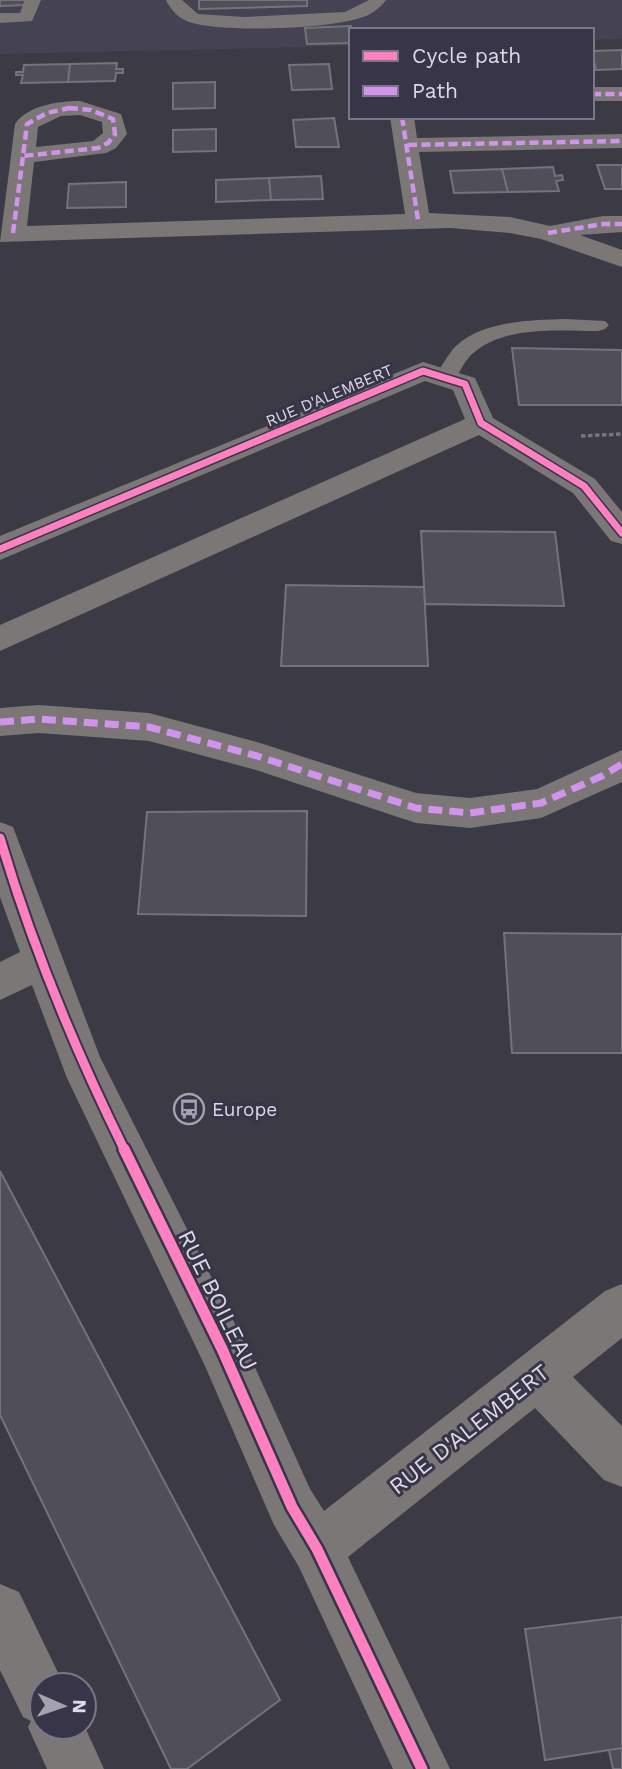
<svg xmlns="http://www.w3.org/2000/svg" width="622" height="1769" font-family="'Work Sans',sans-serif">
<style>
.education{fill:#454353}
.building{fill:#504e57;stroke:#74737c;stroke-width:2}
.lines{fill:none;stroke-linecap:round;stroke-linejoin:round}
.path{stroke:#787678;stroke-width:3.5;stroke-dasharray:4.5 2.5;stroke-linecap:butt}
.service{fill:#7b7777;fill-rule:evenodd}
.minor{fill:#7b7777;fill-rule:evenodd}
.quiet-far1{stroke:#d193ec;stroke-width:4.5;stroke-dasharray:9 4.5;stroke-linecap:butt}
.quiet{stroke:#d193ec;stroke-width:7;stroke-dasharray:14 7;stroke-linecap:butt}
.cycleway-far2-casing{stroke:#383549;stroke-width:10}
.cycleway-far1-casing{stroke:#383549;stroke-width:13}
.cycleway-casing{stroke:#383549;stroke-width:16}
.cycleway-far2{stroke:#ff80c0;stroke-width:7}
.cycleway-far1{stroke:#ff80c0;stroke-width:9}
.cycleway{stroke:#ff80c0;stroke-width:11}
.labels{text-anchor:middle;stroke-width:6;stroke-linejoin:round;paint-order:stroke}
.far-street-label{font-size:16px;fill:#dcdae7;stroke:#383549}
.poi-label{font-size:19px;fill:#dcdae7;stroke:#383549;text-anchor:start}
.near-street-label{font-size:23px;fill:#dcdae7;stroke:#383549}
</style>
<rect width="100%" height="100%" fill="#3c3a44"/>
<path class="education" d="M0,0H622V39L592,40V30H351V46L0,54Z"/>
<path class="building" d="M0,0H26L24,5L0,6Z
M199,0H307V6L199,9Z
M351,26V43L307,44L305,28Z
M622,50V69L596,70L592,51Z
M117,63L116,69H123V73H116L115,81L68,82L70,64Z
M70,64L68,82L21,83L23,75H16V72H23L24,65Z
M329,64L332,89L292,90L289,65Z
M215,82V108L173,109V83Z
M334,118L339,147H296L293,120Z
M216,129V151L173,152V130Z
M597,165H622V189H605Z
M553,167L555,176L562,175L563,180L556,181L559,191L508,192L502,169Z
M502,169L508,192L454,193L450,171Z
M321,176L323,199L271,200L269,178Z
M269,178L271,200L216,202V180Z
M126,182V207L67,208L69,184Z
M512,348L622,350V405H519Z
M421,531L555,532L564,606L425,604Z
M286,585L424,587L428,666H281Z
M307,811L306,916L138,914L147,812Z
M504,933L622,934V1053H512Z
M0,1171L280,1700L187,1769H171L0,1415Z
M622,1617V1748L545,1760L525,1629Z
M622,1748V1769H613L609,1750Z"/>
<g class="lines">
<path class="path" d="M581,436L622,434"/>
<path class="service" d="M25,0H41L32,21L0,23V13H20Z
M166,0H182L198,14L244,17L345,12L369,0H386C379,9 371,15 360,18C327,29 222,33 189,22C178,18 171,10 166,0Z
M565,319L605,321L609,325L605,329L598,331C558,331 502,325 471,355C463,363 459,374 453,383H437L434,378C441,368 447,355 456,346C483,321 530,320 565,319Z"/>
<path class="minor" d="M592,87H622V101H592Z
M80,101L121,114L127,134L116,148L106,153L34,162L27,226L405,214L390,117H414L417,138L622,134V148L419,152L429,213L510,217L550,226L603,216H622V232L580,235L622,250V267L541,239L510,233L450,228L0,242L15,124C28,105 59,101 80,101ZM80,115L102,122L103,133L93,141L36,147L38,127L61,116Z
M423,362L475,378L493,418L595,479L622,512V544L611,541L573,493L479,435L0,651V625L465,419L453,390L425,381L0,560V536Z
M39,705L149,713L257,742L416,793L470,798L537,789L622,750V782L541,818L470,828L416,823L256,770L149,741L39,733L0,736V708Z
M0,822L13,827L100,1057L239,1332L310,1489L324,1511L605,1291L622,1284V1338L573,1377L622,1426V1487L604,1480L535,1408L348,1557L450,1769H393L299,1567L274,1525L205,1366L67,1078L32,985L0,1000V962L20,952L0,897Z
M0,1584L19,1592L64,1685H42V1727H84V1725L104,1769H47L28,1727L31,1721L23,1717L0,1670Z"/>
<path class="quiet-far1" d="M592,94H622
M69,108L91,110L113,119L115,134L108,143L98,148L23,156L27,124L47,113Z
M402,117L418,220
M408,145L622,141
M13,233L23,156
M548,233L603,224H622"/>
<path class="quiet" d="M0,722L39,719L149,727L257,756L416,808L470,813L541,803L602,776L622,764"/>
<g class="cycleway-far2-casing">
<path id="cycleway-far2" d="M0,549L423,371L465,384L481,423L584,486L622,533"/>
</g>
<g class="cycleway-far1-casing">
<path id="cycleway-far1" d="M0,838C32,946 75,1050 125,1151"/>
</g>
<g class="cycleway-casing">
<path id="cycleway" d="M124,1149L222,1349L292,1507L317,1549L422,1769"/>
</g>
<use href="#cycleway-far2" class="cycleway-far2"/>
<use href="#cycleway-far1" class="cycleway-far1"/>
<use href="#cycleway" class="cycleway"/>
</g>
<defs>
<g id="bus-ring" transform="scale(1.575)"><circle r="9.5" fill="#383549" stroke="#a4a2ae" stroke-width="1.5"/><path d="M-5-6H5V4H4V6H2V4H-2V6H-4V4H-5ZM-3.5-4V0h7V-4ZM-3.5 1.2v1.5H-2V1.2ZM2 1.2v1.5H3.5V1.2Z" fill="#a4a2ae"/></g>
</defs>
<g fill-rule="evenodd">
<use href="#bus-ring" x="189" y="1109"/>
</g>
<g class="labels">
<g class="far-street-label">
<text transform="translate(329 395) rotate(-23)" y="6">RUE D'ALEMBERT</text>
</g>
<g class="poi-label">
<text x="212" y="1116">Europe</text>
</g>
<g class="near-street-label">
<text transform="translate(218 1300) rotate(64)" y="8">RUE BOILEAU</text>
<text transform="translate(469 1429) rotate(-38)" y="8">RUE D'ALEMBERT</text>
</g>
</g>
<rect x="349" y="28" width="245" height="91" fill="#383549" stroke="#7a7788" stroke-width="2"/>
<rect x="363" y="51" width="35" height="10" fill="#ff80c0" stroke="#7a7788" stroke-width="2"/>
<text x="412" y="63" font-size="21" fill="#dcdae7">Cycle path</text>
<rect x="363" y="86" width="35" height="10" fill="#d193ec" stroke="#7a7788" stroke-width="2"/>
<text x="412" y="98" font-size="21" fill="#dcdae7">Path</text>
<g transform="translate(63 1706) rotate(92)"><circle r="33" fill="#383549" stroke="#7a7788" stroke-width="2"/>
<path d="M0-5L12 26L0 18L-12 26Z" fill="#a4a2ae"/>
<text y="-10" font-size="19" font-weight="bold" text-anchor="middle" fill="#dcdae7">N</text>
</g>
</svg>
